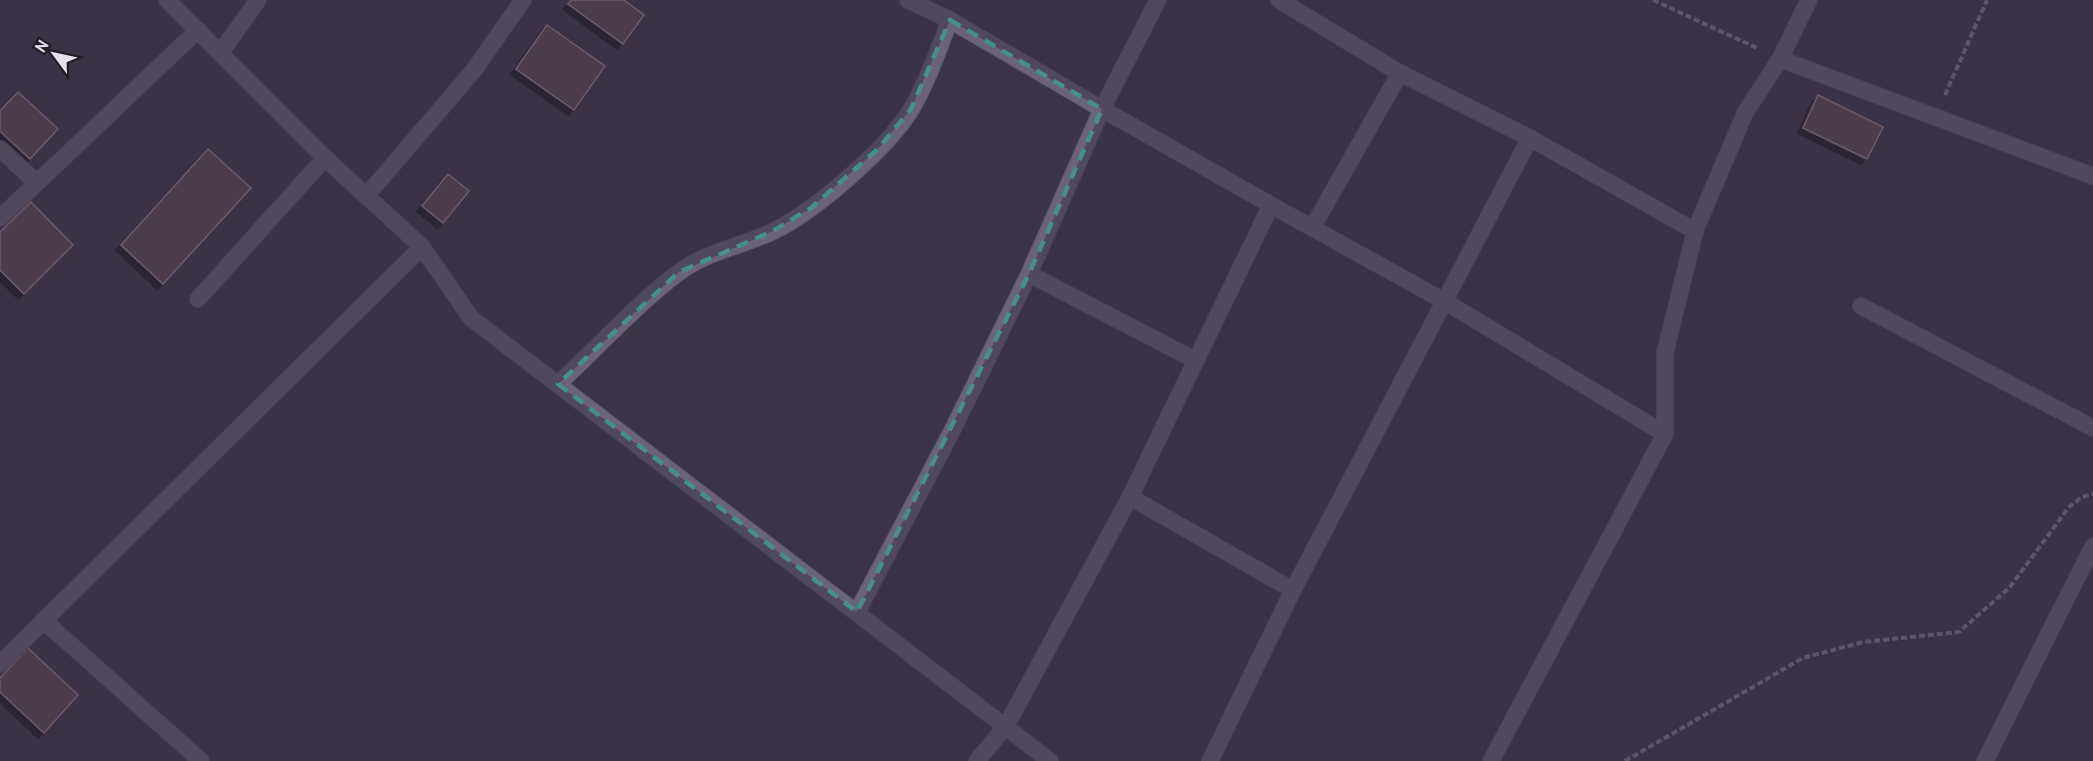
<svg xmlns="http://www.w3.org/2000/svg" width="2093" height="761" font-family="'PT Sans',sans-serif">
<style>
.building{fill:#624951;stroke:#a88c95;stroke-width:1.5;filter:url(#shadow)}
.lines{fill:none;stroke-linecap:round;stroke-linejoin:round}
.minor-casing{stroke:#585262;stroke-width:18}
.path{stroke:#888292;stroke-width:4;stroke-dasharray:6 3;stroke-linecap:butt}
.minor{stroke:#6b6379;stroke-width:16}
.marked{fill:none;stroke:#44908e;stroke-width:4.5;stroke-dasharray:12 8;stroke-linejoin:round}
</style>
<defs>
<filter id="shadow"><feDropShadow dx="-5.5" dy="5.5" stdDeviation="0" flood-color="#0009"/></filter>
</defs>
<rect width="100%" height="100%" fill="#3b3347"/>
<path class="building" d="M572,0H624L644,15L623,44L568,4Z
M547,25L605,66L574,110L516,69Z
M18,92L58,129L30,159L0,131V111Z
M1818,95L1883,127L1867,159L1803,128Z
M208,149L251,188L163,284L121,245Z
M448,174L469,191L443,223L422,206Z
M31,202L73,245L24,294L0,270V232Z
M28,648L78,695L44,733L0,692V678Z"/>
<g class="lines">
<g class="minor-casing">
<path id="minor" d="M167,0L325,158L422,247L471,318L1050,761
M1279,0L1400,73L1530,138L1695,231
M221,52L258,0
M1780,59L2093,176
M0,149L36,182
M367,195L474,70L523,0
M1271,205L1444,301L1665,434
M0,218L198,30
M1312,228L1400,73
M1029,274L1195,360
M198,299L325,158
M1861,306L2093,428
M558,384C597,348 637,304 678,273C707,251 743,246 774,231C816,210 888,148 912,108C928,81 938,50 950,20
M1130,497L1293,590
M857,612L953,429L1029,274L1102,109L950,20L908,0
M43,620L201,761
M0,664L422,247
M977,761L1006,726L1130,497L1271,205L1102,109L1158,0
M1210,761L1293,590L1530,138
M1491,761L1665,434V353L1695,231L1745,113L1780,59L1809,0
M1985,761L2093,546"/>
</g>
<path class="path" d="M1653,0L1757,48
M1945,95L1987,0
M1625,761L1803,658L1863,642L1959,632L2010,587L2069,507L2082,497L2093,494"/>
<use href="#minor" class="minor"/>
</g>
<path d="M0 0H2093V761H0ZM950,20L1102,109L1029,274L857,612L558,384L679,272L773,231L811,208L878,149L911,109Z" fill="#3b3347" fill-opacity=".55" fill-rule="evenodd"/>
<path class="marked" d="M950,20L1102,109L1029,274L857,612L558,384L679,272L773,231L811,208L878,149L911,109Z"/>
<g transform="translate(54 54) rotate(303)" stroke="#201d26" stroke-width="4.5" paint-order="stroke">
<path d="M0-4.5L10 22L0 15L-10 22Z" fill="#e4e0ec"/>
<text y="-9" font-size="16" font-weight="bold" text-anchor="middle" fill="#e4e0ec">N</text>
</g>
</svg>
